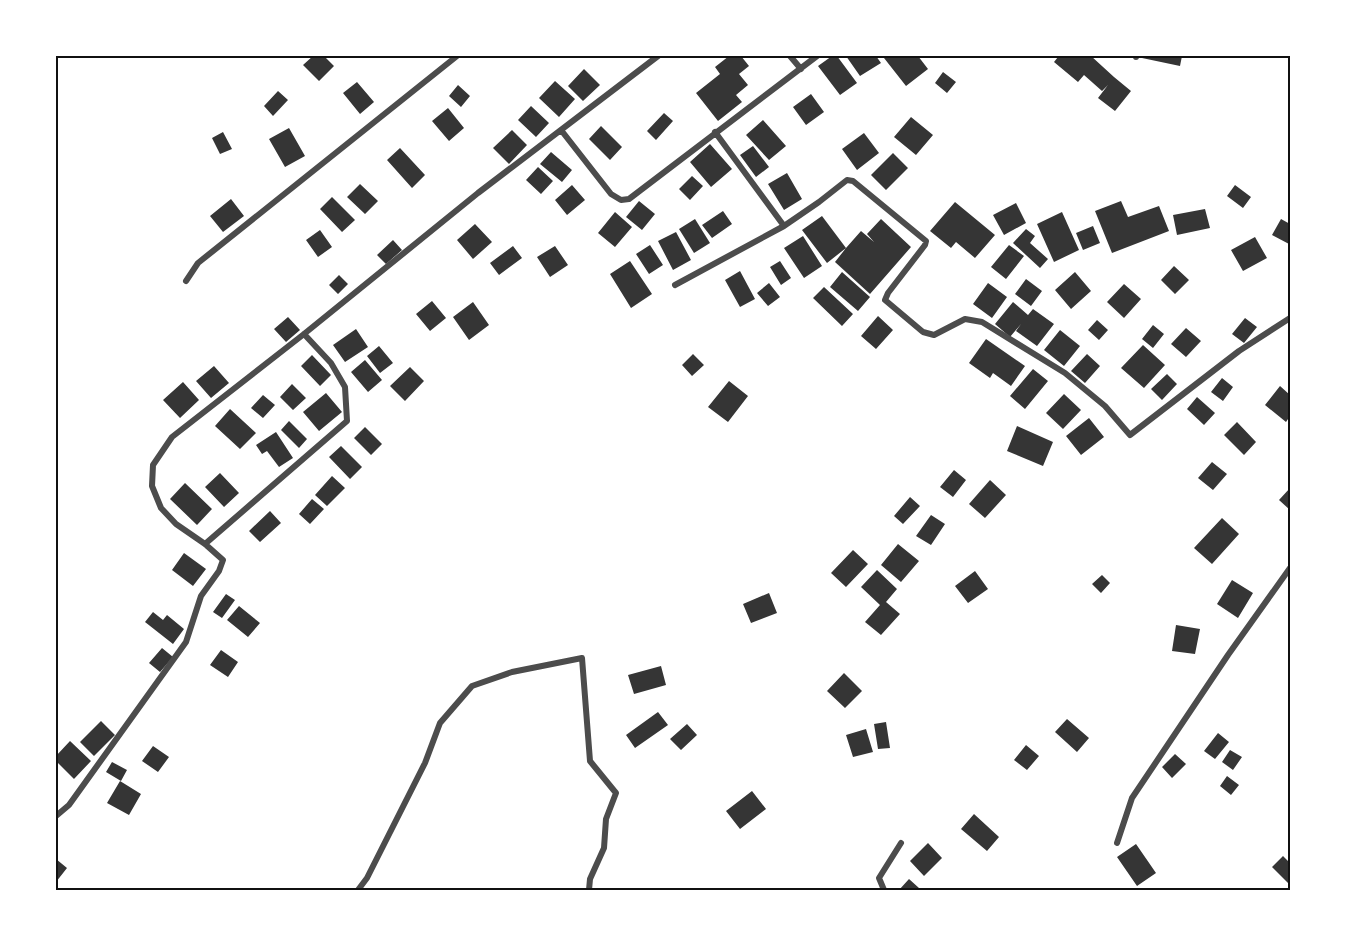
<svg xmlns="http://www.w3.org/2000/svg" width="1346" height="946" font-family="'Archivo Narrow',sans-serif">
<style>
.building{fill:#353535}
.lines{fill:none;stroke-linecap:round;stroke-linejoin:round}
.minor{stroke:#4c4c4c;stroke-width:6}
.neatline{fill:none;stroke:#111;stroke-width:2}
</style>
<rect width="100%" height="100%" fill="#fff"/>
<path class="building" d="M313,56H324L334,66L319,81L303,65Z
M729,56H741L749,66L739,74L748,85L736,95L742,102L718,121L696,93L720,74L715,67Z
M832,56H837L857,83L840,95L818,66Z
M846,56H876L881,63L860,76Z
M887,56H918L928,69L906,86L884,58Z
M1057,56H1091L1114,77L1131,91L1115,111L1098,98L1108,85L1102,91L1084,75L1078,82L1054,62L1058,57Z
M1142,56H1182L1180,66L1142,58Z
M584,69L600,85L583,101L568,86Z
M943,72L956,82L947,93L935,83Z
M555,81L575,99L559,117L539,98Z
M357,82L374,102L360,114L343,93Z
M458,85L470,96L461,107L449,96Z
M278,91L288,100L273,116L264,106Z
M811,94L824,112L806,125L793,107Z
M531,106L549,123L536,137L518,120Z
M448,108L464,128L449,141L432,121Z
M664,113L673,121L656,140L647,131Z
M911,117L933,135L916,155L894,137Z
M763,120L786,146L769,160L746,135Z
M601,126L622,147L610,160L589,139Z
M289,128L305,156L285,167L269,139Z
M512,130L527,145L509,164L493,148Z
M223,132L232,149L220,154L212,138Z
M864,133L879,153L857,170L842,149Z
M710,144L732,169L711,187L690,162Z
M753,146L769,167L756,177L740,155Z
M400,148L425,175L412,188L387,160Z
M551,152L572,170L562,182L540,164Z
M893,153L908,168L886,190L871,175Z
M538,167L553,181L541,194L526,180Z
M787,173L802,199L784,210L768,184Z
M692,176L703,186L690,200L679,189Z
M360,184L378,201L365,214L347,197Z
M572,185L585,200L567,215L555,200Z
M1235,185L1251,197L1243,208L1227,196Z
M332,197L355,220L342,232L320,209Z
M231,199L244,216L223,232L210,216Z
M639,201L655,214L642,230L626,217Z
M1121,201L1128,217L1159,206L1169,231L1112,253L1095,211Z
M955,202L995,235L975,258L956,242L951,248L930,231Z
M1016,203L1026,223L1004,235L993,215Z
M1205,209L1210,228L1177,235L1173,215Z
M723,211L732,224L712,238L702,225Z
M615,212L632,227L615,247L598,233Z
M1062,212L1079,250L1054,262L1037,224Z
M822,216L846,248L861,231L874,242L867,234L881,219L911,247L870,294L835,262L846,248L827,263L802,230Z
M695,219L710,243L694,253L679,229Z
M1281,219L1290,224V241L1289,244L1272,235Z
M475,224L492,242L473,259L457,240Z
M1093,226L1100,243L1083,250L1076,233Z
M1026,229L1035,236L1030,243L1048,259L1040,268L1013,243Z
M320,230L332,247L318,257L306,240Z
M676,232L691,260L673,270L658,241Z
M803,236L822,266L804,278L784,248Z
M1255,237L1267,258L1243,271L1231,250Z
M393,240L402,250L386,264L377,255Z
M650,245L663,265L649,274L636,254Z
M1009,245L1024,256L1006,279L991,267Z
M513,246L522,258L499,275L490,263Z
M555,246L568,265L550,277L537,257Z
M630,261L652,294L631,308L610,274Z
M780,261L791,278L781,285L770,267Z
M1174,266L1189,280L1175,294L1161,280Z
M740,271L755,299L740,307L725,280Z
M842,272L870,297L858,311L830,287Z
M1075,272L1091,291L1071,309L1055,290Z
M339,275L348,284L338,294L329,285Z
M1026,279L1042,291L1031,306L1015,294Z
M769,283L780,297L768,306L757,293Z
M988,283L1007,297L992,318L973,304Z
M1124,284L1141,299L1124,318L1107,302Z
M824,287L853,314L842,326L813,298Z
M432,301L446,318L430,331L416,314Z
M473,302L489,325L469,340L453,317Z
M1013,302L1028,315L1033,309L1054,324L1037,346L1016,331L1021,324L1010,337L995,324Z
M878,316L893,330L876,349L861,336Z
M288,317L300,330L286,342L274,329Z
M1245,318L1257,327L1244,343L1232,334Z
M1097,320L1108,330L1099,340L1088,330Z
M1153,325L1164,334L1153,348L1142,339Z
M1186,328L1201,341L1186,357L1171,344Z
M356,329L368,347L345,362L333,345Z
M1060,330L1080,346L1064,366L1044,350Z
M986,339L1025,366L1011,386L993,373L990,378L969,363Z
M1143,345L1165,365L1144,388L1121,368Z
M379,346L393,363L380,373L367,356Z
M693,354L704,365L692,376L682,365Z
M1087,354L1100,366L1085,383L1071,371Z
M312,355L331,375L320,386L301,366Z
M365,360L382,380L368,392L351,372Z
M214,366L229,383L211,398L196,381Z
M410,367L424,381L405,401L390,386Z
M1033,369L1048,381L1025,409L1010,396Z
M1167,374L1177,384L1162,400L1151,389Z
M1222,378L1233,387L1223,401L1211,392Z
M729,381L748,396L728,422L708,407Z
M183,382L199,400L180,418L163,400Z
M292,384L306,398L293,410L280,397Z
M1280,386L1290,395V416L1286,422L1265,405Z
M326,393L342,412L319,431L303,412Z
M1064,394L1081,410L1063,429L1046,413Z
M263,395L275,405L263,418L251,408Z
M1197,397L1215,413L1204,425L1187,409Z
M230,409L256,433L240,449L215,426Z
M1089,418L1104,437L1081,455L1066,436Z
M289,421L307,439L299,448L281,430Z
M1237,422L1256,442L1244,455L1224,435Z
M1017,426L1053,442L1043,466L1007,451Z
M365,427L382,444L371,455L354,438Z
M276,432L293,458L279,467L267,451L262,454L256,445Z
M341,446L362,467L350,479L329,457Z
M1212,462L1227,474L1213,490L1198,478Z
M954,470L966,480L953,497L940,487Z
M220,473L239,493L224,507L205,487Z
M332,476L345,488L327,506L315,495Z
M990,480L1006,495L985,518L969,504Z
M185,483L212,509L197,525L170,499Z
M1290,488V510L1279,500Z
M910,497L920,506L903,524L894,516Z
M312,499L324,509L310,524L299,514Z
M270,511L281,523L260,542L249,531Z
M931,515L945,524L931,545L916,536Z
M1222,518L1239,534L1212,564L1194,548Z
M898,544L919,561L901,582L881,565Z
M853,550L868,564L846,587L831,573Z
M184,553L206,569L193,586L172,570Z
M877,570L897,589L886,602L900,614L881,635L865,622L880,605L861,587Z
M975,571L988,589L968,603L955,586Z
M1102,575L1110,583L1101,593L1092,584Z
M1232,580L1253,593L1238,618L1217,604Z
M769,593L777,613L751,623L743,604Z
M226,594L235,600L222,618L213,612Z
M239,606L260,623L248,637L227,620Z
M153,612L163,620L167,615L184,629L173,644L145,622Z
M1176,625L1200,629L1195,654L1172,651Z
M162,648L173,657L160,672L149,663Z
M221,650L238,662L228,677L210,665Z
M661,666L666,685L634,694L628,675Z
M844,673L862,691L845,708L827,691Z
M658,712L668,725L635,748L626,735Z
M1067,719L1089,738L1077,752L1055,732Z
M101,721L115,735L94,756L80,742Z
M886,722L890,748L878,749L874,724Z
M687,724L697,735L681,750L670,739Z
M866,729L873,752L853,757L846,735Z
M1218,733L1229,742L1215,759L1204,751Z
M70,741L91,761L74,779L56,761V756Z
M1026,745L1039,756L1027,770L1014,760Z
M153,746L169,757L158,772L142,761Z
M1230,750L1242,757L1233,770L1222,762Z
M1175,754L1186,764L1172,778L1162,767Z
M112,762L127,770L121,781L106,772Z
M1227,776L1239,785L1231,795L1220,786Z
M120,781L141,794L129,815L107,803Z
M752,791L766,809L740,829L726,811Z
M974,814L999,837L987,851L961,829Z
M928,843L942,858L924,876L910,861Z
M1136,844L1156,873L1137,886L1117,857Z
M1283,856L1290,863V885L1272,867Z
M56,859L67,868L56,882Z
M909,879L919,888L917,890H899Z"/>
<g class="lines">
<path class="minor" d="M790,56L801,69
M1136,56V57
M561,130L611,194L621,200L629,199L817,56
M715,132L784,226
M186,281L198,263L457,56
M675,285L784,226L819,202L847,180L853,181L926,241L925,245L888,293L885,300L923,332L934,335L965,319L982,322L1065,373L1105,406L1130,435L1239,351L1290,318
M205,544L347,421L345,387L331,363L304,334
M56,816L69,805L186,642L201,596L219,571L223,560L205,544L176,524L161,508L152,486L153,465L172,437L304,334L478,193L658,56
M1117,843L1132,798L1228,655L1290,568
M358,890L367,878L425,763L440,723L472,686L512,672L582,658L590,761L616,793L606,819L604,848L590,879L589,890
M884,890L879,878L901,843"/>
</g>
<rect width="1346" height="946" fill="none" stroke="#ffffff" stroke-width="114"/>
<rect x="57" y="57" width="1232" height="832" class="neatline"/>
</svg>
